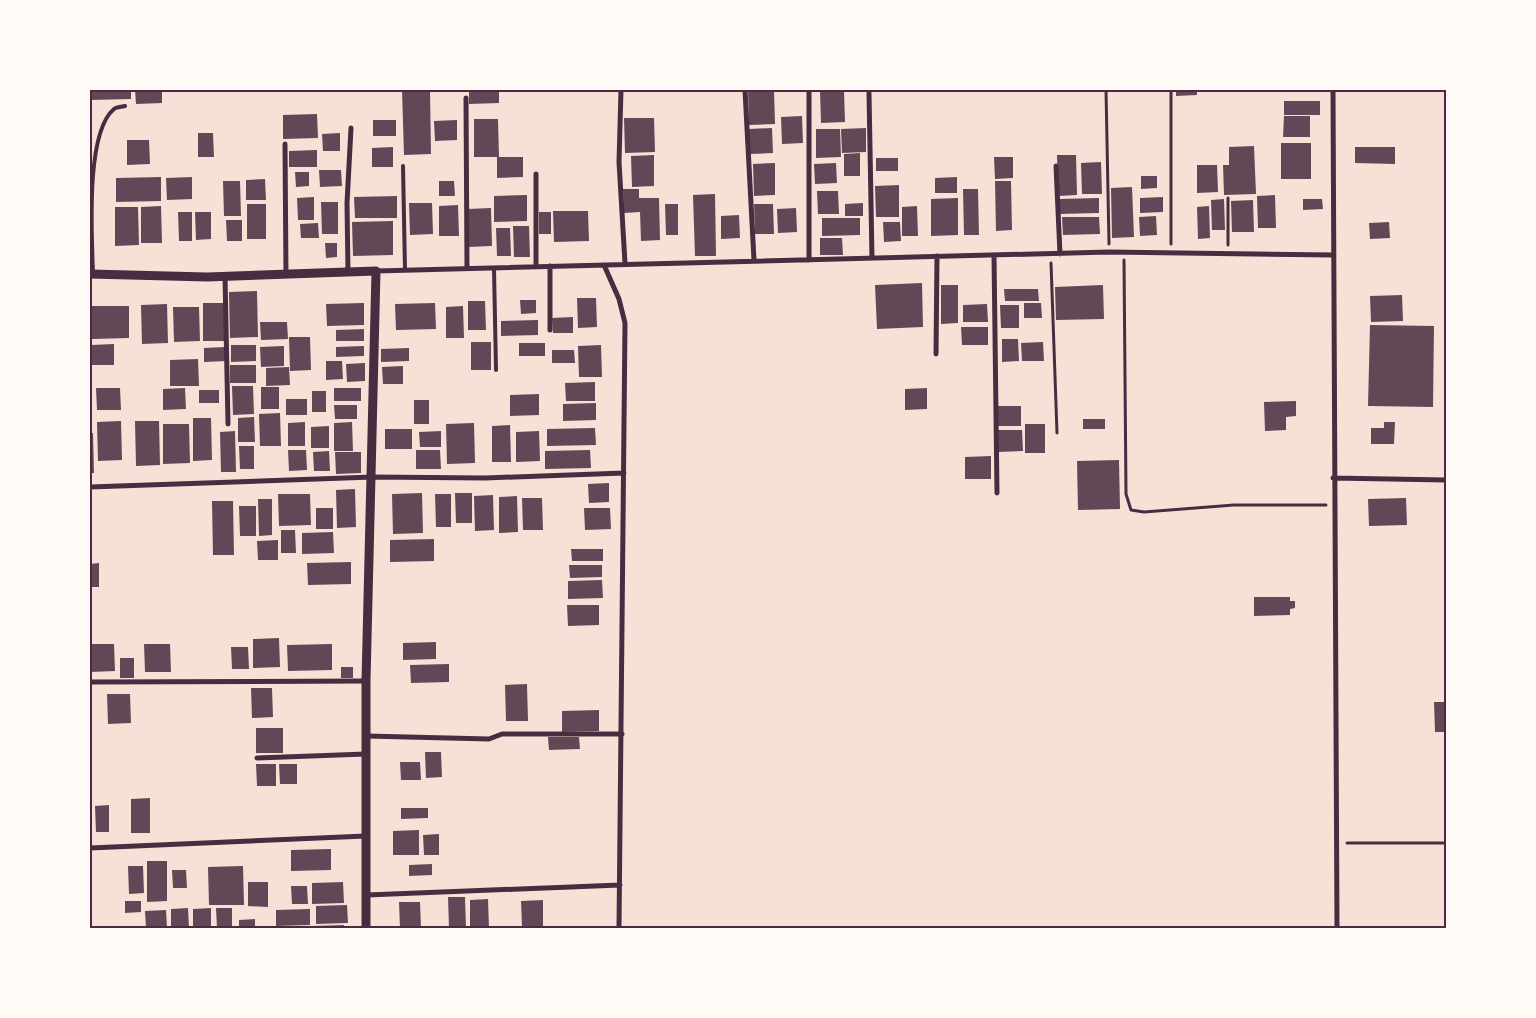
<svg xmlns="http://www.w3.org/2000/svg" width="1536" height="1018" font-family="'Titillium Web',sans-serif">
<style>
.building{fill:#644757}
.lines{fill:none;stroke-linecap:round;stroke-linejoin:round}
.path{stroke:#4a2c40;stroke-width:3}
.service{stroke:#4a2c40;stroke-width:4}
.minor{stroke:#4a2c40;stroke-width:5}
.tertiary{stroke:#4a2c40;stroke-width:9}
.neatline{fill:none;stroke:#4a2c40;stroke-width:2}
</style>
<rect width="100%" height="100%" fill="#f7e1d7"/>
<path class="building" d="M90,90H131V99L90,100Z
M135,90H162V103L136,104Z
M402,90H430L431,154L404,155Z
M469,90H499V103L469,104Z
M748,90H774L775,124L749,125Z
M820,90H844L845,122L821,123Z
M1176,90H1197V95L1176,96Z
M1284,101H1320V115H1284Z
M317,114L318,138L283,139V115Z
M802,116L803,143L782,144L781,117Z
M1284,116H1310V137H1283Z
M624,118H654L655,152L625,153Z
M474,119H498L499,157H523V177L497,178V157H474Z
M373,120H396V136H373Z
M457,120V140L435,141L434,121Z
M772,128L773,153L750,154L749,129Z
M866,128V152L842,153L841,129Z
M816,129H840L841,157L816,158Z
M198,133H213L214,157H198Z
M340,133V151H323L322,134Z
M127,140H149L150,164L127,165Z
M1281,143H1311V179H1281Z
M1254,146L1256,194L1224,195L1223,165H1229V147Z
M393,147V167H372V148Z
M1355,147H1395V164L1355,163Z
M317,150V167H289V151Z
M860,153V176H844V154Z
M654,155V186L632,187L631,156Z
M1057,155H1076L1077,195L1058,196Z
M994,157H1013V178L995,179Z
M876,158H898V171H876Z
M1101,162L1102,194H1082L1081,163Z
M775,163V195L754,196L753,164Z
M836,163L837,183L815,184L814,164Z
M1197,165H1217L1218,192L1197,193Z
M319,170H341L342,186L320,187Z
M295,172H309V186L296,187Z
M1141,176H1157V188L1141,189Z
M161,177V201L116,202V178Z
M192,177V199L167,200L166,178Z
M957,177V193H935V178Z
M265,179L266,200H246V180Z
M223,181H240L241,216H224Z
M439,181H454L455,196H439Z
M995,181H1011L1012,230L996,231Z
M899,185V217H876L875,186Z
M1132,187L1134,237L1112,238L1111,188Z
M623,189H639V198H659L660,240L641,241L640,212L624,213Z
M963,189H978L979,235H964Z
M817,191H838L839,214H818Z
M715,194L716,256H695L693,195Z
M527,195V221L494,222V196Z
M1275,195L1276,228H1258L1257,196Z
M397,196V218H355L354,197Z
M314,197V220H298L297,198Z
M1163,197V212L1140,213V198Z
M958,198V235L931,236V199Z
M1099,198V213L1059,214V199Z
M1224,199L1225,230H1212L1211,200Z
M1303,199H1322L1323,209L1303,210Z
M1253,200L1254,232H1232L1231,201Z
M321,202H338V234H322Z
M409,203H432L433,234L410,235Z
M863,203V216H845V204Z
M247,204H266V239H247Z
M665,204H678V235H666Z
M754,204H773L774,234H755Z
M458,205L459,236H439V206Z
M161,206L162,243H141V207Z
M917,206L918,236H902V207Z
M1209,206L1210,238L1198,239L1197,207Z
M115,207H138L139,245L115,246Z
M491,208L492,246L468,247L467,209Z
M796,208L797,232L778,233L777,209Z
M553,211H588L589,241L554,242Z
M178,212H192V241H179Z
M195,212H211V239L196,240Z
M539,212H551V234H539Z
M739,215L740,238L721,239V216Z
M1156,216L1157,235L1140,236L1139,217Z
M1062,217H1099L1100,234L1063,235Z
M822,218H860V235L822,236Z
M226,220H242V241H227Z
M393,221V255L353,256L352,222Z
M883,222H900L901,241L884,242Z
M1389,222L1390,238L1370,239L1369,223Z
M318,223L319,238H301L300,224Z
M513,226H529L530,257H514Z
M496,228H510L511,256H497Z
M820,238H842L843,255H820Z
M325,243H337V257L326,258Z
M922,283L923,327L877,329L875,285Z
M941,285H958V323L941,324Z
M1103,285L1104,319L1056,320L1055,287Z
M1004,289H1038L1039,301H1005Z
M257,291L258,337L230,338L229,292Z
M1402,295L1403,321L1371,322L1370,296Z
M577,298H596L597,327L578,328Z
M520,300H536V313L521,314Z
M468,301H485L486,330H468Z
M203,303H224L225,341H203Z
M364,303V325L327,326L326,304Z
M435,303L436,329L396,330L395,304Z
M1024,303H1041L1042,318H1024Z
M167,304L168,343L142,344L141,305Z
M987,304L988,322H963V305Z
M1000,305H1019V328H1001Z
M91,306H129V338L92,339Z
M463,306L464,338H446V307Z
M173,307H199L200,341L174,342Z
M573,317V333H553L552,318Z
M538,320V335L501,336V321Z
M260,322H287L288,339L261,340Z
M1370,325L1434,326L1433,407L1368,406Z
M961,327H988V345H962Z
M364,329V341H336V330Z
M289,337H310L311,370L290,371Z
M1002,339H1018L1019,361L1002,362Z
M471,342H491V370H471Z
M1043,342L1044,361H1022L1021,343Z
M519,343H545V356H519Z
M114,344V365H91V345Z
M231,345H256V361L231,362Z
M601,345L602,377H579L578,346Z
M284,346V366L261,367L260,347Z
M364,346V356L336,357V347Z
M225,347L226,361L204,362V348Z
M409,348V361L381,362V349Z
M552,350H574L575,363H552Z
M198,359L199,386H170V360Z
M326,361H342L343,379L326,380Z
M365,363V381L347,382L346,364Z
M230,365H256V383H230Z
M403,366V384H383L382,367Z
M289,367L290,385L266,386V368Z
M595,382V401H566L565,383Z
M232,386H253L254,414L233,415Z
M261,387H279V409H261Z
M96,388H120L121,410H97Z
M185,388L186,409L163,410V389Z
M334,388H361V401H334Z
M927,388V409L905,410V389Z
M199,390H219V403H199Z
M312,391H326V412H312Z
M539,394V415L510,416V395Z
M286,399H307V415H286Z
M414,400H429V424H414Z
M1296,401V416L1286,417V430L1265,431L1264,402Z
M596,403V420L563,421V404Z
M334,405H357V419H335Z
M997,406H1021V426H997Z
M280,413L281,446H260L259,414Z
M254,417L255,442H238V418Z
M193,418H211L212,460L193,461Z
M1083,419H1105V429H1083Z
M121,421L122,460L98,461L97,422Z
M135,421H159L160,465L136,466Z
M305,422V446H288V423Z
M352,422L353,451H334V423Z
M1384,422H1395L1394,444H1371V428H1384Z
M474,423L475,463L447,464L446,424Z
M163,424H189L190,463L163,464Z
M1025,424H1045V453H1025Z
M510,425L511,462H492V426Z
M329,426V448H311V427Z
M595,428L596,445L547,446V429Z
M385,429H412V449H385Z
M998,430H1022L1023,451L998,452Z
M235,431L236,472H221L220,432Z
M441,431V447H420L419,432Z
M539,431L540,461L516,462V432Z
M90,433H93L94,473H90Z
M239,446H254V469H240Z
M288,450H306L307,470L289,471Z
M416,450H440L441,469H416Z
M590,450L591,468L545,469V451Z
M329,451L330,471H314L313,452Z
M335,452H361V473L336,474Z
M991,456V479H965V457Z
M1119,460L1120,509L1078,510L1077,461Z
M609,483V502L589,503L588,484Z
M355,489L356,527L337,528L336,490Z
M422,493L423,533L393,534L392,494Z
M455,493H472V523H456Z
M278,494H310L311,525L279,526Z
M435,494H451V527H436Z
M493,495L494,530L475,531L474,496Z
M517,496L518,532L499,533V497Z
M522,498H542L543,530H523Z
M1406,498L1407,525L1369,526L1368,499Z
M258,499H272V535L259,536Z
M212,501H233L234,555H213Z
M239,506H256V536H240Z
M316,508H333V529H316Z
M584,508H610L611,529L585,530Z
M281,530H295L296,553H281Z
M333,532L334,553L302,554V533Z
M434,539V561L390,562V540Z
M278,540V560H258L257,541Z
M571,549H603V561H572Z
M351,562V584L308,585L307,563Z
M99,563V587H90V564Z
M569,565H602V577L570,578Z
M602,580L603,598L568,599V581Z
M1254,597H1290V601H1295V608L1290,609V615L1254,616Z
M567,605H599V625L568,626Z
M279,638L280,667L253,668V639Z
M436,642V659L403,660V643Z
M90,644H114L115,671L90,672Z
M144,644H170L171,672H145Z
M332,644V670L288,671L287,645Z
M231,647H248L249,669H232Z
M120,658H134V678H120Z
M449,664V682L411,683L410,665Z
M341,667H353V678H341Z
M527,684L528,721H506L505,685Z
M251,688H272L273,717L252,718Z
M107,694H130L131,723L108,724Z
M1434,702H1446V732H1435Z
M599,710V731L562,732V711Z
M256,728H283V753H256Z
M548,737H579L580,749L549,750Z
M425,752H441L442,777L426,778Z
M400,762H420L421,780H401Z
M256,764H276V786H257Z
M279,764H297V784H280Z
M150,798V833H131V799Z
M109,805V832H96L95,806Z
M401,808H428V818L401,819Z
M419,830V855H393V831Z
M439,834V855H424L423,835Z
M331,849V870L291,871V850Z
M147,861H167V901L147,902Z
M432,864V875L409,876V865Z
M128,866H143L144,893L129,894Z
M243,866L244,905H209L208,867Z
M172,870H186L187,888H173Z
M248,882H268V907L248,906Z
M343,882L344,903L312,904V883Z
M291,886H307L308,904H292Z
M448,897H465L466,928H449Z
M488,899L489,928H470V900Z
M543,900V927H522L521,901Z
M125,901H141V912L125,913Z
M399,902H420L421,928H400Z
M347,905L348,923L316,924V906Z
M188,908L189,928H171V909Z
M211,908V928H193V909Z
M216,908H232V928H217Z
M310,909V925L276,926V910Z
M166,910L167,928H146L145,911Z
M255,919V928H239V920Z
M344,925V928H313V926Z"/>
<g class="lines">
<path class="path" d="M1106,90L1109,244
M1171,90V244
M1228,198V245
M1124,260L1126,494L1131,510L1144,512L1234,505H1326
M1051,263L1057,433
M1347,843H1446"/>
<path class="service" d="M403,166L405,270
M494,269L496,370
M93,274C92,237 85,133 114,109C116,107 122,107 125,106"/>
<path class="minor" d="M621,90L619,162L625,263
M745,90L754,260
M809,90V260
M1333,90L1337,928
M869,93L872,258
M466,98L467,268
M285,144L286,275
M1056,166L1060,254
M994,255L997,493
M604,265L619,299L625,323L619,928
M536,266V174
M550,266V330
M376,271L1109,252L1334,255
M348,272L347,203L351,128
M225,276L228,424
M936,354L937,256
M1333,478L1446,480
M90,487L373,477L485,478L624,473
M90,682L366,681
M366,736L489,739L502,734H622
M257,758L366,754
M90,848L366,836
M367,895L620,885"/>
<path class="tertiary" d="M90,274L207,277L376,271L366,681V928"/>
</g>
<rect width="1536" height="1018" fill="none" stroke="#fffaf5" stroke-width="182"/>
<rect x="91" y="91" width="1354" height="836" class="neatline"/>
</svg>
